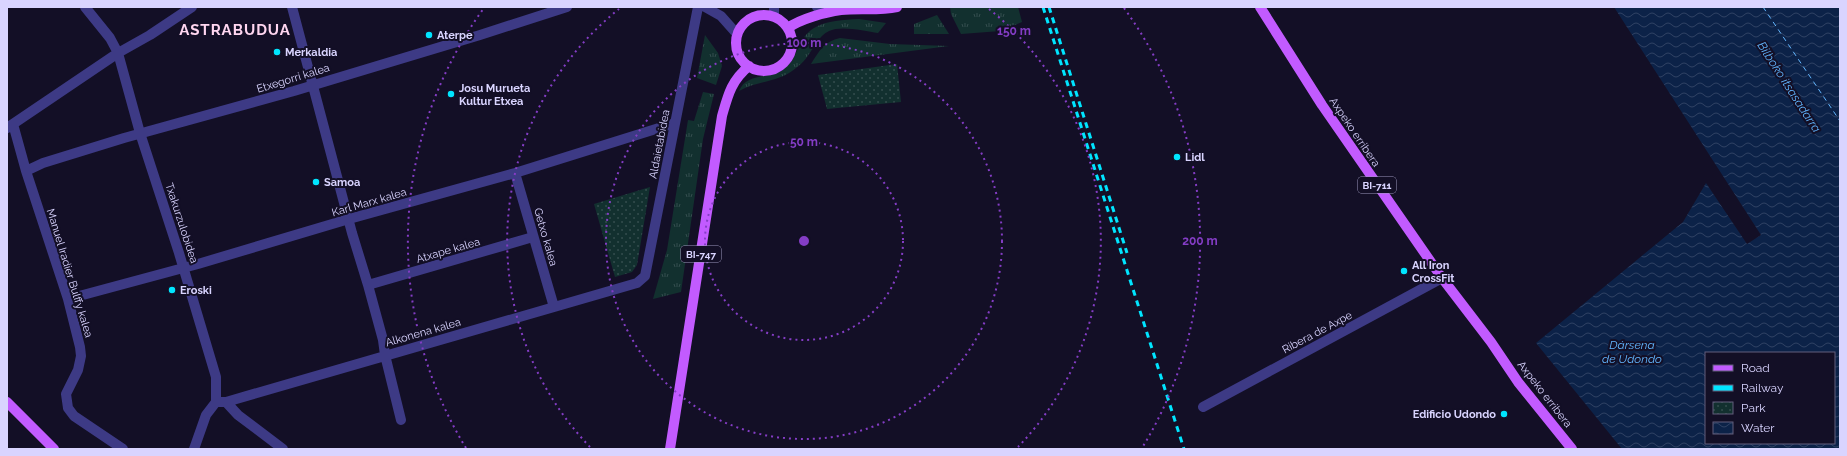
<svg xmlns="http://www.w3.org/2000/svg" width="1847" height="456" font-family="Raleway,sans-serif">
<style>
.grass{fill:url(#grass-tufts)}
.park{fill:url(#park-dots)}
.water{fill:url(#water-waves);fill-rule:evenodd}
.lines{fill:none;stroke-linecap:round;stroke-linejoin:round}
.ferry{stroke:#62b6ff;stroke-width:1;stroke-dasharray:5 4;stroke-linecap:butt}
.minor{stroke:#3d3a85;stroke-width:10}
.major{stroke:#c25bff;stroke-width:10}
.rail{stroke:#00e5ff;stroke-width:3;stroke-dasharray:6 5;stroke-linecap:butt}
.ring{fill:none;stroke:#843dc5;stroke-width:2;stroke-dasharray:2 4}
.poi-dot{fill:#00e5ff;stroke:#130f26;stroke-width:1.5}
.labels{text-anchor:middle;stroke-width:4;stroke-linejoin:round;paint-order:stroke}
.shield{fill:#130f26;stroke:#9e99be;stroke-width:1}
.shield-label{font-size:10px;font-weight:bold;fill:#d9d4ff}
.poi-label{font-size:11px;font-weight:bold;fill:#d9d4ff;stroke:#130f26;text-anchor:start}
.street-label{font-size:11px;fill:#d9d4ff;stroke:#130f26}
.water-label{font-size:12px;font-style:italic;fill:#62b6ff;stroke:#130f26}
.district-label{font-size:15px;font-weight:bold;letter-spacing:1px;fill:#ffd6f0;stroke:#130f26}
.centre{fill:#843dc5;stroke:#130f26;stroke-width:2}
.ring-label{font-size:12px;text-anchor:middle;font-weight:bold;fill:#843dc5;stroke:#130f26;stroke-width:4;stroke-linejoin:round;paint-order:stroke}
</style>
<defs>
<pattern id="grass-tufts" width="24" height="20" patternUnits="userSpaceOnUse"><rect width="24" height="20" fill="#12302f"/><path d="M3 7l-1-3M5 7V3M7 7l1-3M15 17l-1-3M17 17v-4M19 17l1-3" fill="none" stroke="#344d4e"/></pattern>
<pattern id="park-dots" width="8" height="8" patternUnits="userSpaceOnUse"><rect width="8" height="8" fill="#12302f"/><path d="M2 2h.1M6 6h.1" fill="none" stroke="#344d4e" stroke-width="1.8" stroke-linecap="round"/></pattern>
<pattern id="water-waves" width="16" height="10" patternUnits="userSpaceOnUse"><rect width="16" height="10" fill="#0c2248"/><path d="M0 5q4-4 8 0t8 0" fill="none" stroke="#2f4163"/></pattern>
</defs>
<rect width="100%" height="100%" fill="#130f26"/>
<path class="grass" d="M950,7H1018L1022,22L1000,31L961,34L951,14Z
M937,15L949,34H914V24Z
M859,19L886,23L878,33C866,31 840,25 829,31C819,35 813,49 807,57C803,63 795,69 789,73C774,82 755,82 739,91C747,72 769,80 784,69C799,58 797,38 814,28C828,20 843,20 859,19Z
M705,35L718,53L722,66L716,85L697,78Z
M840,38L890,44L949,46L811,64C819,51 825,41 840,38Z
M703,92L714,94L703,139L681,292L653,299L667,250L688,120L694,121Z"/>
<path class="park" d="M897,64L901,102L827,109L818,75Z
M650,187L637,265L632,272L615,277L594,204Z"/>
<path class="water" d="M1614,7H1840V449H1622L1536,343L1683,222L1706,183L1747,244L1761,235ZM1706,353H1834V443H1706Z"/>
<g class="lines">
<path class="ferry" d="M1763,7L1840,121"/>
<path class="minor" d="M85,7L110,38L118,53L140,133L179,253L216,377V402
M292,7L352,233L368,285L383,340L385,355L401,420
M705,7L721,16L737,34
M817,7L837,10
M774,16V7
M13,124L26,171L68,299L80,347L81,356L78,370L66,394L68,408L74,416L123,449
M7,128L118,53L150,35L192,7
M26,171L43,163L124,138L294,91L480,35L567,7
M515,173L554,307
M368,285L533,237
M68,299L198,264L349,219L515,173L675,123
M216,402H226L637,283L645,276L698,7
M226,402L238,415L283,449
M1203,407L1442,278
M194,449L206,415L216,402"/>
<path class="major" d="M1260,7L1322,105L1442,278L1491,342L1518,382L1572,449
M736 43a28 28 0 1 1 56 0a28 28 0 1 1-56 0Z
M788,28C800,19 826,12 841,10C860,8 879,11 897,7
M7,402L54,449
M670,449L722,116C728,95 731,81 749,66"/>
<path class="rail" d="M1043,7L1184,449
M1049,7L1127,253"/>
</g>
<g class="ring">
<circle cx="804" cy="241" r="99"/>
<circle cx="804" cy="241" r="198"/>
<path d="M590 447A297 297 0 0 1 619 9M989 9A297 297 0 0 1 1018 447"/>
<path d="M466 448A396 396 0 0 1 484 8M1124 8A396 396 0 0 1 1142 448"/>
</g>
<g class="poi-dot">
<circle cx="429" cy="35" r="4"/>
<circle cx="277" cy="52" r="4"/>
<circle cx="451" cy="94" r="4"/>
<circle cx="1177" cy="157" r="4"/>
<circle cx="316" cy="182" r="4"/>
<circle cx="1404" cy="271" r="4"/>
<circle cx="172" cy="290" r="4"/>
<circle cx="1504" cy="414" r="4"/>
</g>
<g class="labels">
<g class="shield">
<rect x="1358" y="177" width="38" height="16" rx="3"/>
<rect x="681" y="246" width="40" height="16" rx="3"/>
</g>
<g class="shield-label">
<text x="1377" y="189">BI-711</text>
<text x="701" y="258">BI-747</text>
</g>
<g class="poi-label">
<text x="437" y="39">Aterpe</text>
<text x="285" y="56">Merkaldia</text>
<text x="459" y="92">Josu Murueta<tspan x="459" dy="13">Kultur Etxea</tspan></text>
<text x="1185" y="161">Lidl</text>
<text x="324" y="186">Samoa</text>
<text x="1412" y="269">All Iron<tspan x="1412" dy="13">CrossFit</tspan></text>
<text x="180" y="294">Eroski</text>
<text x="1496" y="418" text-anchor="end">Edificio Udondo</text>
</g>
<g class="street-label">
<text transform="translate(293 78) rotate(-17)" y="4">Etxegorri kalea</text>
<text transform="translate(1355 132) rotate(56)" y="4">Axpeko erribera</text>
<text transform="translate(659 144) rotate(-79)" y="4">Aldaietabidea</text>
<text transform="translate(369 202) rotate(-16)" y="4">Karl Marx kalea</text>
<text transform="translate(182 223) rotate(72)" y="4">Txakurzulobidea</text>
<text transform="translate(546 237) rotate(74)" y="4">Getxo kalea</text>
<text transform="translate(448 250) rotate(-16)" y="4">Atxape kalea</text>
<text transform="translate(70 273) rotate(73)" y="4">Manuel Iradier Bulffy kalea</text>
<text transform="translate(423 332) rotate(-16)" y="4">Alkonena kalea</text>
<text transform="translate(1317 332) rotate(-28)" y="4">Ribera de Axpe</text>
<text transform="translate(1545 394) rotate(52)" y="4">Axpeko erribera</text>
</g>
<g class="water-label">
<text transform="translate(1789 87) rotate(57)" y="4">Bilboko itsasadarra</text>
<text x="1632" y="349">Dársena<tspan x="1632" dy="14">de Udondo</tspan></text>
</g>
<g class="district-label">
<text x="235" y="35">ASTRABUDUA</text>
</g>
</g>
<circle cx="804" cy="241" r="6" class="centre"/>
<g class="ring-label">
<text x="1014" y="35">150 m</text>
<text x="804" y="47">100 m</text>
<text x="804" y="146">50 m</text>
<text x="1200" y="245">200 m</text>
</g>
<rect width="1847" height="456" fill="none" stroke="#d9d4ff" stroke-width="16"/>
<rect x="1705" y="352" width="130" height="92" fill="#130f26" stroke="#625e7d"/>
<rect x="1713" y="365" width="20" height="6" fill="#c25bff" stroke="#625e7d"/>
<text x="1741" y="372" font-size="12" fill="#d9d4ff">Road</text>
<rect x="1713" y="385" width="20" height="6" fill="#00e5ff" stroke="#625e7d"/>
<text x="1741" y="392" font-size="12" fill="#d9d4ff">Railway</text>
<rect x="1713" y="402" width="20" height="12" fill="url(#park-dots)" stroke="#625e7d"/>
<text x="1741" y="412" font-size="12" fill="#d9d4ff">Park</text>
<rect x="1713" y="422" width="20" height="12" fill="url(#water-waves)" stroke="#625e7d"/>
<text x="1741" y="432" font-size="12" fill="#d9d4ff">Water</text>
</svg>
